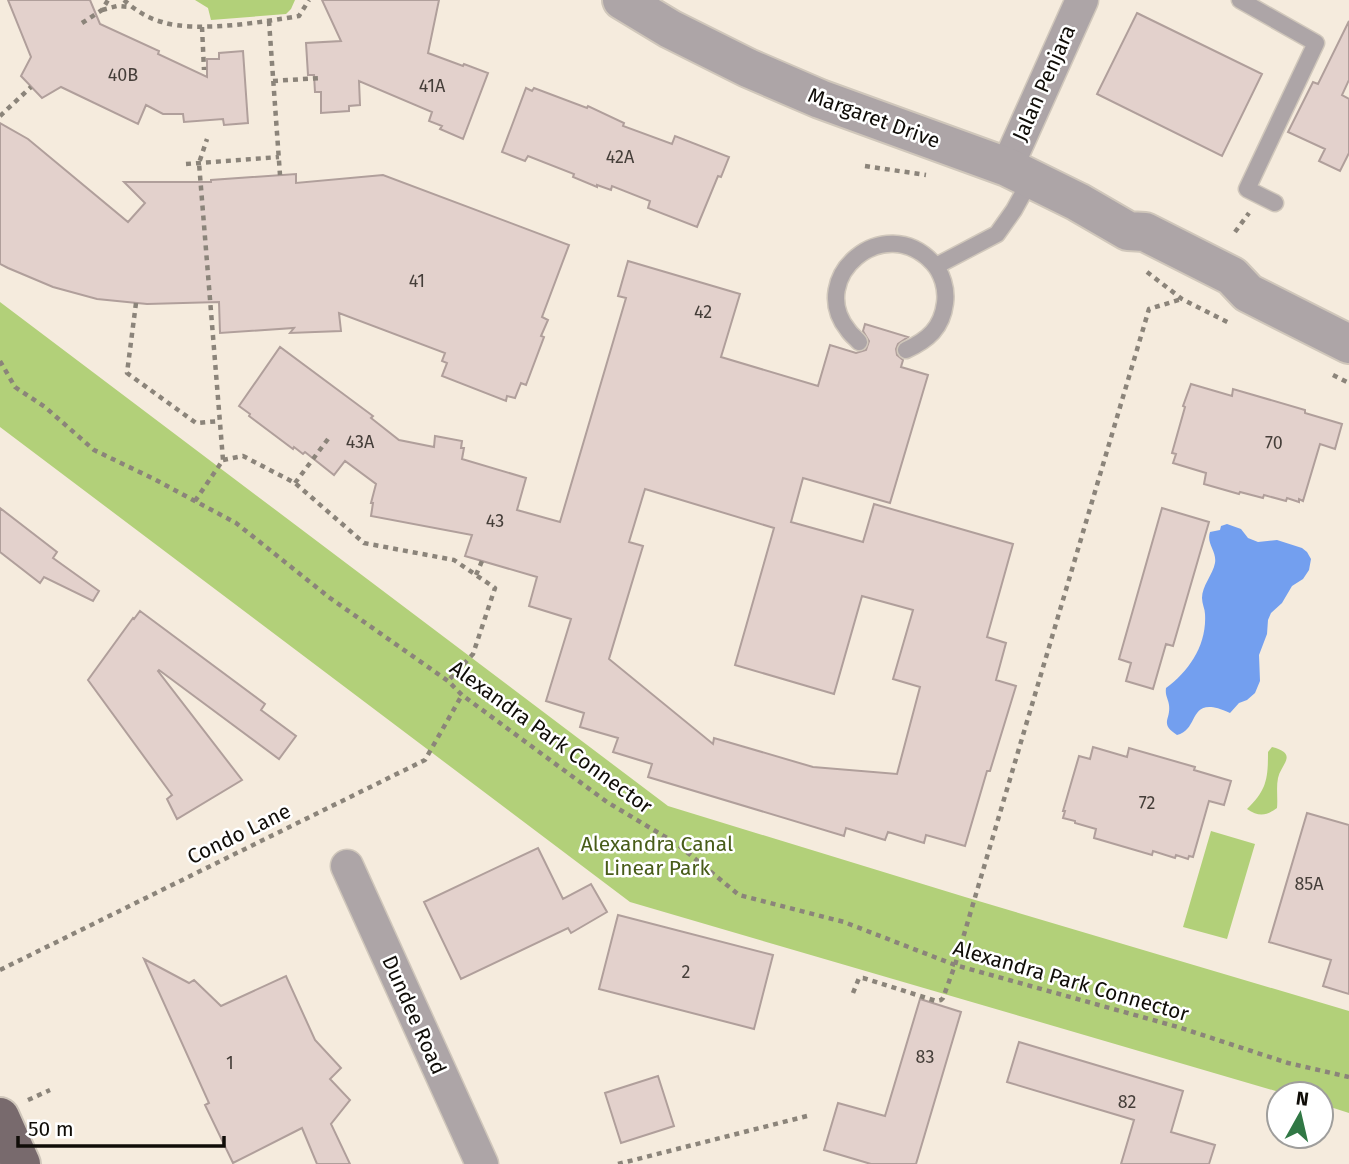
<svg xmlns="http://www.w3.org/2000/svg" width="1349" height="1164" font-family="'Fira Sans',sans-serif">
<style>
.green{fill:#b2d079}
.water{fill:#739fef}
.building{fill:#e3d1cc;stroke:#b09f9b;stroke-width:2;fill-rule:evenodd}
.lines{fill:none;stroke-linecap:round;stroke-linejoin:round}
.service-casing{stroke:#d0c7bb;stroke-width:19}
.minor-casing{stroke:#d0c7bb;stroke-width:35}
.tertiary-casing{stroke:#d0c7bb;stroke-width:42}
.primary-casing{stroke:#d0c7bb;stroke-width:42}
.path{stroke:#8b847a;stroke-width:4.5;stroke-dasharray:5 5;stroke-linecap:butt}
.service{stroke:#ada5a7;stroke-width:16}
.minor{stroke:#ada5a7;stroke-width:32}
.tertiary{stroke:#ada5a7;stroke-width:38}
.primary{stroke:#786a6d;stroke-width:38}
.labels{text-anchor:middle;stroke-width:5;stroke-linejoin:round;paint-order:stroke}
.number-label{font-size:18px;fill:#453e39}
.street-label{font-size:21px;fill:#100d08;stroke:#fff}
.park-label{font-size:21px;fill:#485c19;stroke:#fff}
</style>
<rect width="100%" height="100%" fill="#f5ebdd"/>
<path class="green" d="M195,0H295L291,9L286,14L211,20L208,8Z
M0,302L668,806L965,897L1349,1011V1113L1321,1104V1094H1286L630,902L0,427Z
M1272,747C1299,754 1281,764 1278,778C1276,788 1278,798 1277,808C1266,816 1259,817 1247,809C1267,790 1268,778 1268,752Z
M1211,831L1255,844L1227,939L1183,927Z"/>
<path class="water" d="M1227,524L1241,529L1248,538L1258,542L1277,540L1302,548L1307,552L1311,559L1309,570L1303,579L1292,586L1282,603L1271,613L1268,620L1267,634L1259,655L1260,681L1255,693L1247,700L1239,703L1230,713C1186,693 1201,730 1177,735C1159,723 1171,720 1169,705C1168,698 1165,696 1166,688C1189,671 1207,645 1205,614C1205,609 1202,604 1202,598C1202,586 1213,574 1215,563C1217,551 1206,544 1210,532L1220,530L1221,526Z"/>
<path class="building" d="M8,0H90L100,24L159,51L158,54L207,77V59H219V53L243,51L248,123L224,125L223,119L184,122L183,114H163L146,105L138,124L61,87L42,98L21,76L31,57Z
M322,0H439L428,53L463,66L464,64L488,73L463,139L440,129L442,126L429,121L432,112L359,81L360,105L349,106V111L321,113V92H315L314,75H308L306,43L341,41Z
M1137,13L1262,74L1222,156L1097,94Z
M1349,21V80L1342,95L1349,99V153L1340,171L1319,161L1325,149L1288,132L1313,82L1318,84Z
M526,88L532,91L534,88L587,108L588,106L624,123L623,126L672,144L675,136L729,157L721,177L718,176L697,227L648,208L650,201L612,186L611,190L597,185V187L573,177L574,174L528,156L525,161L502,152Z
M0,123L28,139L128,222L145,203L124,182H211V180L296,174V183L383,175L569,245L542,317L548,320L541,336L544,337L526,385L521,383L515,398L507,396L506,401L442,376L447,363L442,361L445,353L339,313L341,331L290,333L294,328L220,333L219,302L147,304L97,299L53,287L8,268L0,264Z
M628,261L740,294L721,357L818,386L830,345L856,353L866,350L869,341L863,331L865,324L908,337L898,344L896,349L897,355L903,360L901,367L928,375L890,503L803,478L791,522L863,542L874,504L1013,544L987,637L1006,643L996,680L1016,686L990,771H987L965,846L926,835L924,843L888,832L885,840L846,828L844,836L648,777L652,764L613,752L618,738L580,727L584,713L546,701L571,619L529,606L537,577L465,556L472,535L371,516L373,503H371L376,484L345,461L334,475L305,452L303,454L294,447L293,449L249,416L250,414L239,406L280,347L373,416L371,418L399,440L434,447L435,436L462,441L461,448H464L462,459L526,478L517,510L560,522L626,298L618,296ZM645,489L774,528L735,665L834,694L862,596L913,610L893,679L920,687L897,774L813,767L714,738L713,744L609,659L643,546L629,542Z
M1191,384L1232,396L1233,389L1305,410V413L1342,424L1335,449L1320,444L1303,501L1299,499V502L1287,498L1286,501L1264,495L1263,498L1240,492L1239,494L1204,484L1206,473L1173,463L1176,454L1172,453L1185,407L1183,406Z
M0,508L57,552L53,558L99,591L93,601L44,577L40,583L0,552Z
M1162,508L1209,522L1173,646L1166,644L1153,689L1126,681L1131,663L1119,659Z
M140,611L265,704L261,710L296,736L279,759L159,670L158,671L242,780L177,819L167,799L172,795L88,680L133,618L134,619Z
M1093,747L1127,757L1129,748L1195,767L1194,770L1231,781L1224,805L1209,801L1193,857L1189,856L1188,859L1176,855L1175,858L1153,851L1152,855L1094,838L1096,829L1075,823V821L1063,818L1065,811H1063L1079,756L1090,759Z
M1307,813L1349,825V994L1323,986L1331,960L1269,942Z
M538,848L563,899L591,884L607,912L571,933L568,928L461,979L424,902Z
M618,915L773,955L754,1029L599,989Z
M144,959L189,983L194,980L221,1006L286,976L315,1040L341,1068L330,1079L350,1100L331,1124L350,1164H317L302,1128L233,1163L205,1105L209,1103Z
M920,999L961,1012L916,1164H871L824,1150L838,1103L885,1116Z
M1019,1042L1183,1091L1171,1132L1215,1145L1209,1164H1121L1134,1120L1007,1082Z
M658,1076L674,1126L621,1143L605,1093Z"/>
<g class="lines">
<g class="service-casing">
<path id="service" d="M1240,0L1316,43L1247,189L1275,203
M936,266L997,234L1014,210L1031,179
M859,342C856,338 851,335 848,330C806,278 884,210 933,263C942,273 947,289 945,303C942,328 928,340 906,350"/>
</g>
<g class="minor-casing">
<path id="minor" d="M1007,167L1082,0
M347,866L482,1164"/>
</g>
<g class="tertiary-casing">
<path id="tertiary" d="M622,0L670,29L748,68L820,99L1007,167L1078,202L1128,231L1145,232L1232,276L1248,293L1349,344"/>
</g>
<g class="primary-casing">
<path id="primary" d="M0,1117L21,1164"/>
</g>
<path class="path" d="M124,0C135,10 147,18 162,22C196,33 263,22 299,16L309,0
M102,10L117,6L131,7
M269,21L280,175
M82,23L102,10L108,0
M202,27L204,70
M273,81L320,78
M0,116L31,87
M186,164L279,157
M865,166L926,175
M1235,232L1249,213
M1147,272L1182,299L1231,324
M136,303L127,373L196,423L220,421
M0,361L15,387L45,407L94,450L154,479L236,523L330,598L448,681L462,695L607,802L677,844L739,895L844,922L955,965L1178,1027L1288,1063L1349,1077
M1333,375L1349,383
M223,460L243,456L295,483L364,543L454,560L495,588L473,654L448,681
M295,483L331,435
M195,501L223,460L199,163L207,139
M476,575L482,561
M0,970L425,760L462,695
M853,993L859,978H863L936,1001L941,1000L943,998L955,965L1149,309L1182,299
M28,1100L50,1090
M618,1164L811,1115"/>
<use href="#service" class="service"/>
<use href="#minor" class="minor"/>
<use href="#tertiary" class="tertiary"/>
<use href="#primary" class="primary"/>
</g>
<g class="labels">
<g class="number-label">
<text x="123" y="81">40B</text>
<text x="432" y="92">41A</text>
<text x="620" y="163">42A</text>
<text x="417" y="287">41</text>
<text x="703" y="318">42</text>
<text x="360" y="448">43A</text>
<text x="1274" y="449">70</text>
<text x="495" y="527">43</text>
<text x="1147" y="809">72</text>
<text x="1309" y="890">85A</text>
<text x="686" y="978">2</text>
<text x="925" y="1063">83</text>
<text x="230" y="1069">1</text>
<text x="1127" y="1108">82</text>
</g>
<g class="street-label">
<text transform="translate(1044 83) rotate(-66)" y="7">Jalan Penjara</text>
<text transform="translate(874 118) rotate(20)" y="7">Margaret Drive</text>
<text transform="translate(551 737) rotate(36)" y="7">Alexandra Park Connector</text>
<text transform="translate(239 834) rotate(-26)" y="7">Condo Lane</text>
<text transform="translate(1071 981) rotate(16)" y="7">Alexandra Park Connector</text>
<text transform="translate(414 1015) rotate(66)" y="7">Dundee Road</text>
</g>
<g class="park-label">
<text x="657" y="851">Alexandra Canal<tspan x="657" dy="24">Linear Park</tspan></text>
</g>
</g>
<g transform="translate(1300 1115) rotate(8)"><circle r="33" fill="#ffffff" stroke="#9f9e9c" stroke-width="2"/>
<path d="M0-5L12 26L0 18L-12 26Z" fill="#317845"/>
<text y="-10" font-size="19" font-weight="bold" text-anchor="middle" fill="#100d08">N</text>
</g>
<path d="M18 1136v10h206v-10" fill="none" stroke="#100d08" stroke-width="3.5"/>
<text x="28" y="1136" font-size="21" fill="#100d08" stroke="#ffffff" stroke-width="5" paint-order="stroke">50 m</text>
</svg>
